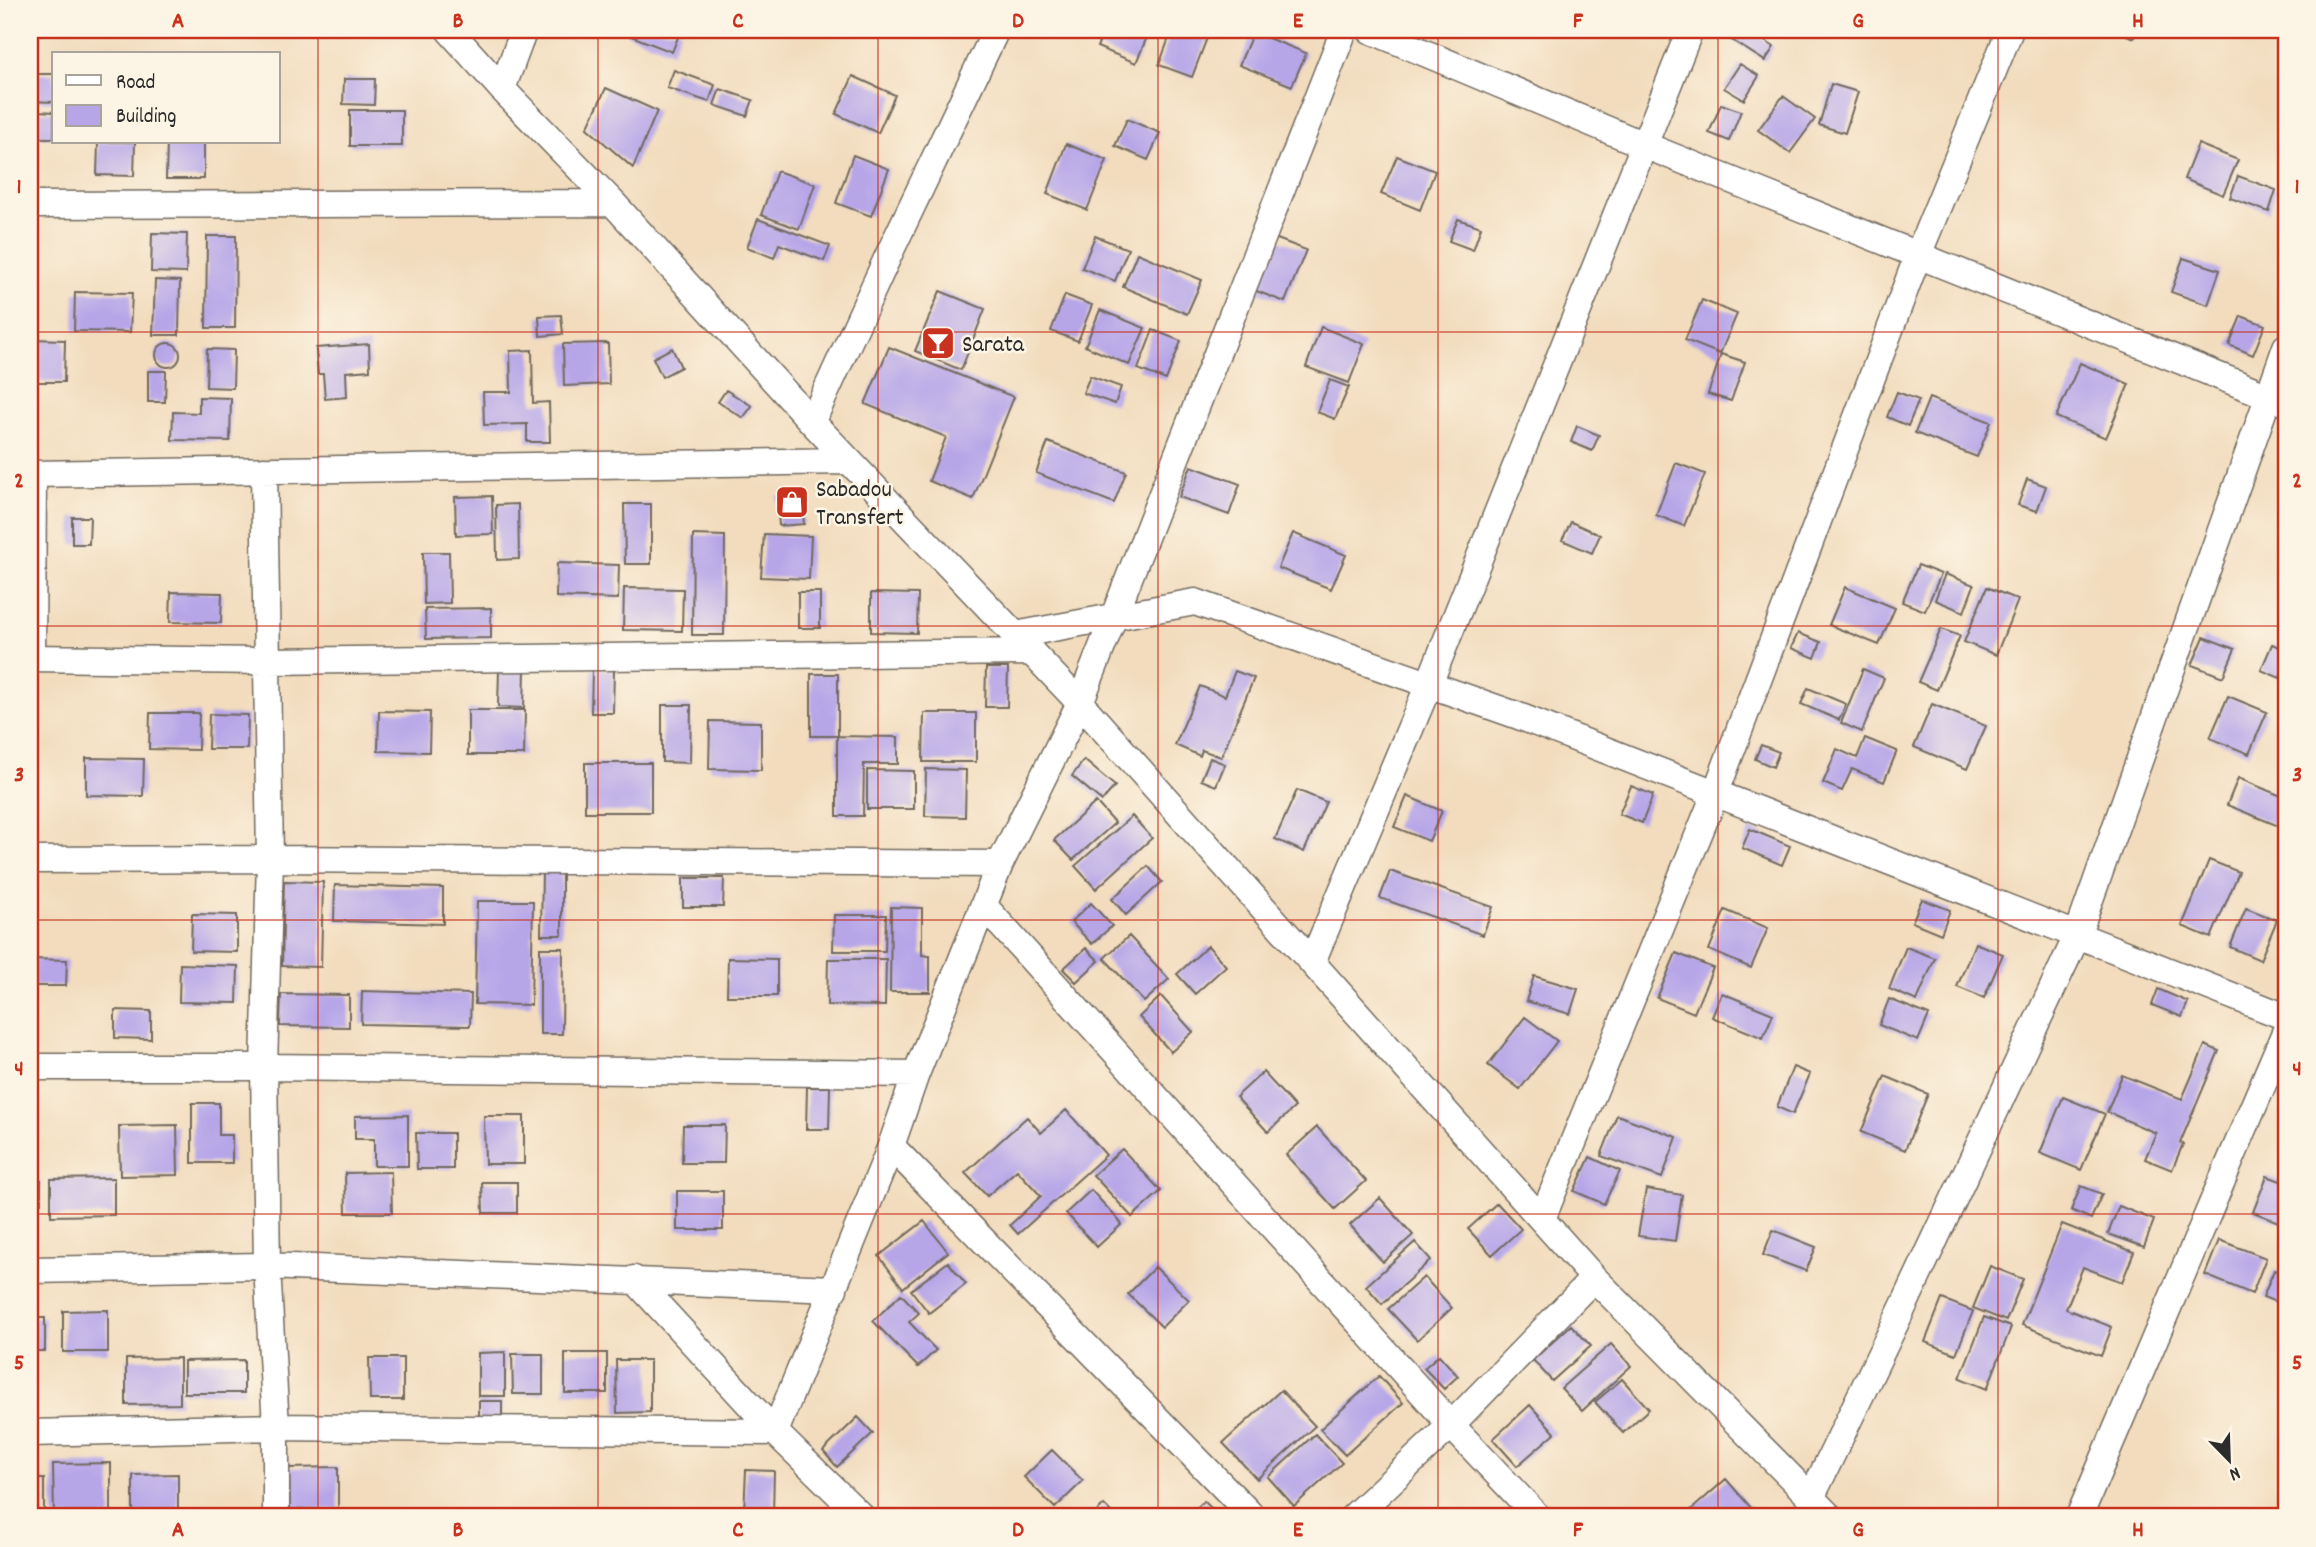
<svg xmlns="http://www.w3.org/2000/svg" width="2316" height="1547" font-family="Dekko,sans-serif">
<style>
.building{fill:#b6a6e8}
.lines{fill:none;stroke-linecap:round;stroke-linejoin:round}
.minor-casing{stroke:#71695e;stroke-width:29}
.minor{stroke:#fff;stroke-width:26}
.grid{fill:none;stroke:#c8321e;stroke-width:2;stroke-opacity:0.55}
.labels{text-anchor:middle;stroke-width:5;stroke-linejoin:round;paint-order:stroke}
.poi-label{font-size:24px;fill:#2b2b2b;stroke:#fcf5e5;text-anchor:start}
.neatline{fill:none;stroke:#c8321e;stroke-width:2.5}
.grid-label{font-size:23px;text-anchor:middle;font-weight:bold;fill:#c8321e}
</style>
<rect width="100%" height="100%" fill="#fcf5e5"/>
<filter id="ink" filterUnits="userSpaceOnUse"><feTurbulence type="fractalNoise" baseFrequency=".0143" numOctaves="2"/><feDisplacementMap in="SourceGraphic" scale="14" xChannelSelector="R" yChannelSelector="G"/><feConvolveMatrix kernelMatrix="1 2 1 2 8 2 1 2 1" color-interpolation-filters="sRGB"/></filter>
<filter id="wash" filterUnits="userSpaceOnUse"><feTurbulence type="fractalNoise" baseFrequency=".00686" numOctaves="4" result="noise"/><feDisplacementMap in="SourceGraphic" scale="28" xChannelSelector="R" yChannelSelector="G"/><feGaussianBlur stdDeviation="1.57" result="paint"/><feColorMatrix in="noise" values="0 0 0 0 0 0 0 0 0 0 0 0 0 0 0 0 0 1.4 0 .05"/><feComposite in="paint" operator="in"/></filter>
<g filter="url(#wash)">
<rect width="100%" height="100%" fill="#f2dcbd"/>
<g id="blocks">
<path class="building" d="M628,30H681L672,52L626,34Z
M1104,30H1150L1136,63L1097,47Z
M1172,30H1210L1192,77L1159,65Z
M1716,30H1748L1774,47L1765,61Z
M2114,30H2137L2134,38Z
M1253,32L1306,53L1292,86L1239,65Z
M1740,64L1759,76L1744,100L1724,88Z
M674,70L715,85L709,102L667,88Z
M30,74H54V102L30,101Z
M853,76L895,95L878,133L836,114Z
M344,79H375L374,105L343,104Z
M1831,84L1858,92L1845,133L1819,125Z
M606,88L657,111L633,168L587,128Z
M720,89L753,100L747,116L714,105Z
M1783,96L1815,119L1790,153L1758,130Z
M1721,104L1741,111L1729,141L1709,133Z
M350,110H402V146H350Z
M38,111L54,112V138H37Z
M1127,119L1160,133L1148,160L1115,146Z
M98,142H135L134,176L97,175Z
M167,142H204V179H166Z
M1066,144L1107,160L1087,210L1047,194Z
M2198,144L2238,160L2223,195L2184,179Z
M853,155L889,169L871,216L836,203Z
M1397,156L1435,171L1420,210L1381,194Z
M777,171L815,184L799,229L761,215Z
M2238,176L2276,190L2269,212L2230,198Z
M758,219L830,246L824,261L779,244L774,258L747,247Z
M1458,219L1481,227L1473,250L1449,241Z
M152,233L187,234L186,273L151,272Z
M207,236H236L235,328H206Z
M1095,236L1128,249L1115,281L1082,268Z
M1272,237L1306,250L1285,302L1251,289Z
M1137,253L1202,280L1187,314L1123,287Z
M2183,258L2220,270L2208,305L2171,292Z
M155,280L180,281L179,335H153Z
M940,291L985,309L961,370L915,351Z
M75,292L132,293L130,332L74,331Z
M1065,295L1092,305L1078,341L1051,331Z
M1702,300L1737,314L1720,354L1685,340Z
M1100,310L1145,328L1129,365L1085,346Z
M561,315L563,334L540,336L539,316Z
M2241,316L2265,325L2253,355L2229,345Z
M1321,327L1364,344L1349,383L1306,367Z
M1153,330L1181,341L1166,380L1138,369Z
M30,339L65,340L64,382H30Z
M156 355a12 12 0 1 1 24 0a12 12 0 1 1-24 0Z
M608,343L609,384L564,386L563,344Z
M369,344L370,370L346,372L347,397L325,399L323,374H318L316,348Z
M889,347L1014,397L973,499L929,481L946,437L865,404Z
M672,348L681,367L662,377L653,358Z
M207,349L234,350L233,388L206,387Z
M532,350L533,403L549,402L550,442H527V424L484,425L483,392H511L510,351Z
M1721,354L1745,362L1731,401L1708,394Z
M2080,363L2129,384L2106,438L2056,417Z
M148,371H166L165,402H148Z
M1090,376L1121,387L1115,404L1083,393Z
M1330,380L1349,387L1335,419L1317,412Z
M726,390L752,406L743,418L718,402Z
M1897,392L1919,400L1908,426L1887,417Z
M199,397L231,398L230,441L172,440L173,412L199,413Z
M1929,398L1991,422L1977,457L1915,433Z
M1577,426L1599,435L1592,451L1571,442Z
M1048,442L1126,472L1114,503L1036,473Z
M1676,463L1705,474L1684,526L1656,515Z
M1191,466L1240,484L1229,515L1179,497Z
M2027,479L2046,486L2037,511L2018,505Z
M801,493L804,524L779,526L777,496Z
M492,496L493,534L456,535L455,497Z
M518,504L519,559L497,560L496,505Z
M624,504H651V564H625Z
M72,517H90L89,544H72Z
M1571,522L1600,535L1592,553L1562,540Z
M1293,533L1346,555L1331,589L1278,568Z
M764,534L811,536L809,579L761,577Z
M693,535L725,536L724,635H692Z
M423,552H449L450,603L424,604Z
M557,563L619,565L618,599L556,597Z
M1918,565L1941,574L1925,611L1902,602Z
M1945,574L1974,585L1964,612L1935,600Z
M1845,587L1895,608L1879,645L1829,625Z
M1987,587L2018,600L1996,655L1964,642Z
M624,588L683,589L682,631L623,630Z
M171,592L222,593L221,623L170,622Z
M798,592H820V628H798Z
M871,593L918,594L917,633L871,632Z
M491,608V638L426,639L425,609Z
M1941,629L1960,636L1937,690L1918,682Z
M1798,633L1821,642L1815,658L1791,648Z
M2204,637L2235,649L2223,677L2192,665Z
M2272,644L2286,650V662L2280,678L2261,670Z
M986,668H1008L1007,707H985Z
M592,669H614L613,713H591Z
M1863,669L1884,678L1862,732L1841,723Z
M499,670H525L524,708L498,707Z
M1235,671L1254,678L1221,757L1202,750L1200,756L1175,745L1200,686L1225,696Z
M811,674H838V736H811Z
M1808,688L1846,704L1839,720L1801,704Z
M2228,696L2267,712L2249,754L2210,738Z
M1932,704L1986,726L1967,769L1914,747Z
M662,705H691L690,763L662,762Z
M468,710H525L524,755H468Z
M379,711L430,712L429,752L378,751Z
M150,713H199L198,750L149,749Z
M924,713H976V762H923Z
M209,714L248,715L247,749H208Z
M710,721L761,722V770L709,769Z
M837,736L898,737V764H864L863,816H837Z
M1865,738L1897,751L1884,782L1852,769L1842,791L1823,783L1837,749L1857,758Z
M1761,745L1779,752L1773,767L1755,759Z
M86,758L144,759L143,796L86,795Z
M1210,758L1225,764L1216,786L1201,780Z
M1084,760L1115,786L1102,801L1072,776Z
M585,763H651V812H585Z
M926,769L966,770L965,817L925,816Z
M867,770L914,771V809H867Z
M2238,778L2286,798V829L2227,805Z
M1631,786L1653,795L1642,823L1619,814Z
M1297,790L1326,802L1304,852L1275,839Z
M1407,796L1442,811L1429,841L1394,827Z
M1096,802L1115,823L1073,860L1054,840Z
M1132,816L1152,838L1096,889L1075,866Z
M1750,829L1790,846L1782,865L1742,848Z
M2209,860L2239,872L2211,938L2182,926Z
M1148,866L1162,882L1126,915L1112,899Z
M542,871H562V935H541Z
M1390,871L1493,907L1483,935L1380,898Z
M683,878H724L723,907H683Z
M284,881L323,882L321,967L282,966Z
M335,885L443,888V924L334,921Z
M1922,899L1950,910L1941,934L1912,922Z
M477,901H533L531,1005L475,1004Z
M1091,903L1112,926L1092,944L1071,922Z
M891,907L922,908V955L930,956V992H890Z
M2246,908L2277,920L2260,960L2230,947Z
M1725,910L1768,928L1751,968L1709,950Z
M30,913H34L33,947H30Z
M192,914L237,915V952L191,951Z
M834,915H886L885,951H833Z
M1129,936L1169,979L1144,1002L1104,958Z
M1975,943L2003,954L1984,998L1957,987Z
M1208,946L1226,966L1195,994L1177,974Z
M1906,947L1935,958L1917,1001L1889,989Z
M540,948H563L562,1034H540Z
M1086,948L1099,961L1076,982L1063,969Z
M1676,953L1713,968L1694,1013L1657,998Z
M728,958L777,959V996H727Z
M30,959L67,960L66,986H30Z
M828,959H886L885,1006L827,1005Z
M180,964L238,966L237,1003L179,1002Z
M1534,976L1578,989L1570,1014L1526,1001Z
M2158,989L2188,1002L2182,1017L2152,1005Z
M362,991L471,994L470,1026L361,1024Z
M1722,993L1773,1014L1763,1038L1712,1017Z
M281,994L349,995V1027L280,1026Z
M1161,996L1193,1032L1171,1052L1139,1017Z
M1889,999L1929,1015L1918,1041L1879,1025Z
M115,1010L151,1011V1039L115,1038Z
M1525,1017L1557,1041L1520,1089L1488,1065Z
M2205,1045L2219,1051L2180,1143L2183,1144L2172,1170L2145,1159L2156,1133L2107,1112L2122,1075L2182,1099Z
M1793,1067L1810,1074L1793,1114L1777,1107Z
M1263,1072L1295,1107L1268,1132L1236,1097Z
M1885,1076L1928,1094L1905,1150L1861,1132Z
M807,1087H830L829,1129H806Z
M2063,1097L2105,1114L2081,1170L2040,1153Z
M192,1103H219V1135H232V1163H192Z
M1066,1110L1106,1155L1018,1234L1010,1225L1041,1196L1017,1170L987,1196L965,1173L1027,1117L1041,1133Z
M408,1115V1166H374V1139H355V1116Z
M1617,1115L1677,1137L1662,1178L1601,1156Z
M484,1116H524V1164H485Z
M177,1125L178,1175L120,1176L119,1126Z
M683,1125H725L724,1163H682Z
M1317,1127L1366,1181L1335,1209L1286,1155Z
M416,1133H453V1169H417Z
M1122,1149L1161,1191L1132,1217L1093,1175Z
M1590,1157L1620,1171L1604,1204L1574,1191Z
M391,1172L392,1213H346L345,1173Z
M2267,1176L2286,1183V1225L2253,1212Z
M114,1178V1215L51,1216V1179Z
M30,1180H41V1203H30Z
M482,1182H517V1213H483Z
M2081,1186L2102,1194L2091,1219L2071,1210Z
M1646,1189L1682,1195L1675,1241L1638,1236Z
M1091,1190L1122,1224L1097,1247L1066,1213Z
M677,1191H723V1230H677Z
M1380,1198L1413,1235L1383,1262L1350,1225Z
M1497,1203L1521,1229L1492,1255L1468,1229Z
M2119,1206L2154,1220L2144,1247L2108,1234Z
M924,1221L948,1252L903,1288L879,1256Z
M2062,1224L2134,1252L2122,1282L2083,1267L2066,1309L2112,1327L2101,1356L2022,1325Z
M1773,1230L1816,1247L1806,1271L1763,1255Z
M2219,1240L2266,1258L2252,1294L2205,1275Z
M1415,1242L1431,1260L1382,1304L1366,1286Z
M948,1262L966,1284L929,1313L911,1290Z
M1990,1266L2023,1279L2006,1321L1973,1308Z
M1155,1267L1189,1300L1162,1327L1128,1294Z
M2274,1270L2286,1274V1306L2263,1297Z
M1424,1277L1452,1308L1417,1340L1388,1309Z
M901,1294L919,1313L909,1322L936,1350L918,1367L873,1321Z
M1942,1299L1973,1311L1956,1354L1925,1342Z
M108,1310V1352H63V1311Z
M1984,1317L2011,1327L1987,1389L1960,1378Z
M30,1318H45V1351H30Z
M1571,1325L1591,1346L1552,1381L1533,1360Z
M1611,1344L1631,1366L1582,1411L1561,1388Z
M505,1352V1396H478V1353Z
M565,1353H607V1393H565Z
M512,1354H543V1394H513Z
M1439,1355L1458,1376L1444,1389L1424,1368Z
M180,1358V1404L126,1405V1359Z
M369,1358H403V1400H370Z
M244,1360V1393H184V1361Z
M616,1360H650V1412L617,1413Z
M1379,1376L1403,1403L1345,1455L1320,1429Z
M1622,1379L1649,1409L1623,1433L1595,1402Z
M1281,1390L1315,1426L1257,1479L1223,1443Z
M479,1401H502V1423H479Z
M1530,1405L1555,1433L1517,1466L1493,1439Z
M858,1417L873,1433L837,1467L823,1451Z
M1315,1434L1342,1463L1294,1506L1268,1477Z
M1052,1450L1083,1481L1055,1508L1024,1477Z
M111,1463V1517H54L53,1464Z
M338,1467V1509L290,1510L289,1468Z
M746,1470L774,1471L773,1514L744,1512Z
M178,1474V1514H133V1475Z
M30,1479H44V1517H30Z
M1726,1479L1759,1517H1697L1691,1510Z
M1204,1501L1218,1515L1187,1517Z
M1104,1505L1116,1517H1092Z"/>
</g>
</g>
<g filter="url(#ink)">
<use href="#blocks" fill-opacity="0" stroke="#71695e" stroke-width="2"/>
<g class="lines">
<g class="minor-casing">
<path id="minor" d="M449,30L502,89L613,203L812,422L1080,703L1594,1278L1830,1517
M1370,30L1644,145L2286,403
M502,89L524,30
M30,205L613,203
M812,422L890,252L996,30
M264,470L270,859L264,1067L267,1266L276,1427V1517
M30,474L849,461
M1015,635L1195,602L1516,715L2286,1017
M30,658L268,661L1032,652
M32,658L33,474
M30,860L270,859L1000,864
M984,906L1451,1425L1538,1517
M1312,962L1429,684L1690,30
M30,1067H264L916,1074
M891,1146L1253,1517
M1542,1219L1716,792L1918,255L2010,30
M30,1270L267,1266L834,1289
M634,1279L775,1432L862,1517
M30,1433L276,1427L775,1432L891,1146L916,1074L1000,864L1080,703L1344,30
M1811,1498L1907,1299L2077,936L2286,347
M1353,1517L1451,1425L1594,1278
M2079,1517L2286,1030"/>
</g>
<use href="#minor" class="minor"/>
</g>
</g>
<path class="grid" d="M318,30V1517M598,30V1517M878,30V1517M1158,30V1517M1438,30V1517M1718,30V1517M1998,30V1517M30,332H2286M30,626H2286M30,920H2286M30,1214H2286"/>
<defs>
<g id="bar-square" transform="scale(1.75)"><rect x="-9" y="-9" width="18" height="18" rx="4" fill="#c8321e" stroke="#fcf5e5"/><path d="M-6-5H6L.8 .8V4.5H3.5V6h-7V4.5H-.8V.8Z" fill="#fff"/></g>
<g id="shop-square" transform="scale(1.75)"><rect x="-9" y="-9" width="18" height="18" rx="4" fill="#c8321e" stroke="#fcf5e5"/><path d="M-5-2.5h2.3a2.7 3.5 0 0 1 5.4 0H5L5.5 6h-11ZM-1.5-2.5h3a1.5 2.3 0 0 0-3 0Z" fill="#fff"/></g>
</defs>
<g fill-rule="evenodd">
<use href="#bar-square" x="938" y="343"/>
<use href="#shop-square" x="792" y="502"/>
</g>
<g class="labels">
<g class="poi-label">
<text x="962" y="351">Sarata</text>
<text x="816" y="496">Sabadou<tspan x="816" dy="28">Transfert</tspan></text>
</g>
</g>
<rect width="2316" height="1547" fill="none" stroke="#fcf5e5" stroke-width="77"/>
<rect x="52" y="52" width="228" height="91" fill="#fcf5e5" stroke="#a8a49b" stroke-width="2"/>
<rect x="66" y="75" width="35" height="10" fill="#ffffff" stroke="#a8a49b" stroke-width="2"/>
<text x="116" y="88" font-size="21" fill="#2b2b2b">Road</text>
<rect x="66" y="105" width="35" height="21" fill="#b6a6e8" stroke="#a8a49b" stroke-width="2"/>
<text x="116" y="122" font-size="21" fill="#2b2b2b">Building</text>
<g transform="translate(2229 1460) rotate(157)" stroke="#fcf5e5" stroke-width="5" paint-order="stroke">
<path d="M0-5L12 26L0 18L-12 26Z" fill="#2b2b2b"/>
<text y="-10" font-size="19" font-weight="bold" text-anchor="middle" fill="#2b2b2b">N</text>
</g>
<rect x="38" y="38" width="2240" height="1470" class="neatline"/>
<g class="grid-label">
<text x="178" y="27">A</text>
<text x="458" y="27">B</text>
<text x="738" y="27">C</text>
<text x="1018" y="27">D</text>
<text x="1298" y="27">E</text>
<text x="1578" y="27">F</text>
<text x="1858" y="27">G</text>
<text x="2138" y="27">H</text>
<text x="19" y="193">1</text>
<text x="2297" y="193">1</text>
<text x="19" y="487">2</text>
<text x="2297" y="487">2</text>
<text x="19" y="781">3</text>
<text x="2297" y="781">3</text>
<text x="19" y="1075">4</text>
<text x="2297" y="1075">4</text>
<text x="19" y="1369">5</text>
<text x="2297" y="1369">5</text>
<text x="178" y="1536">A</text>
<text x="458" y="1536">B</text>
<text x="738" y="1536">C</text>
<text x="1018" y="1536">D</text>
<text x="1298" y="1536">E</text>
<text x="1578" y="1536">F</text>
<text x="1858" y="1536">G</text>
<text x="2138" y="1536">H</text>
</g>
</svg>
